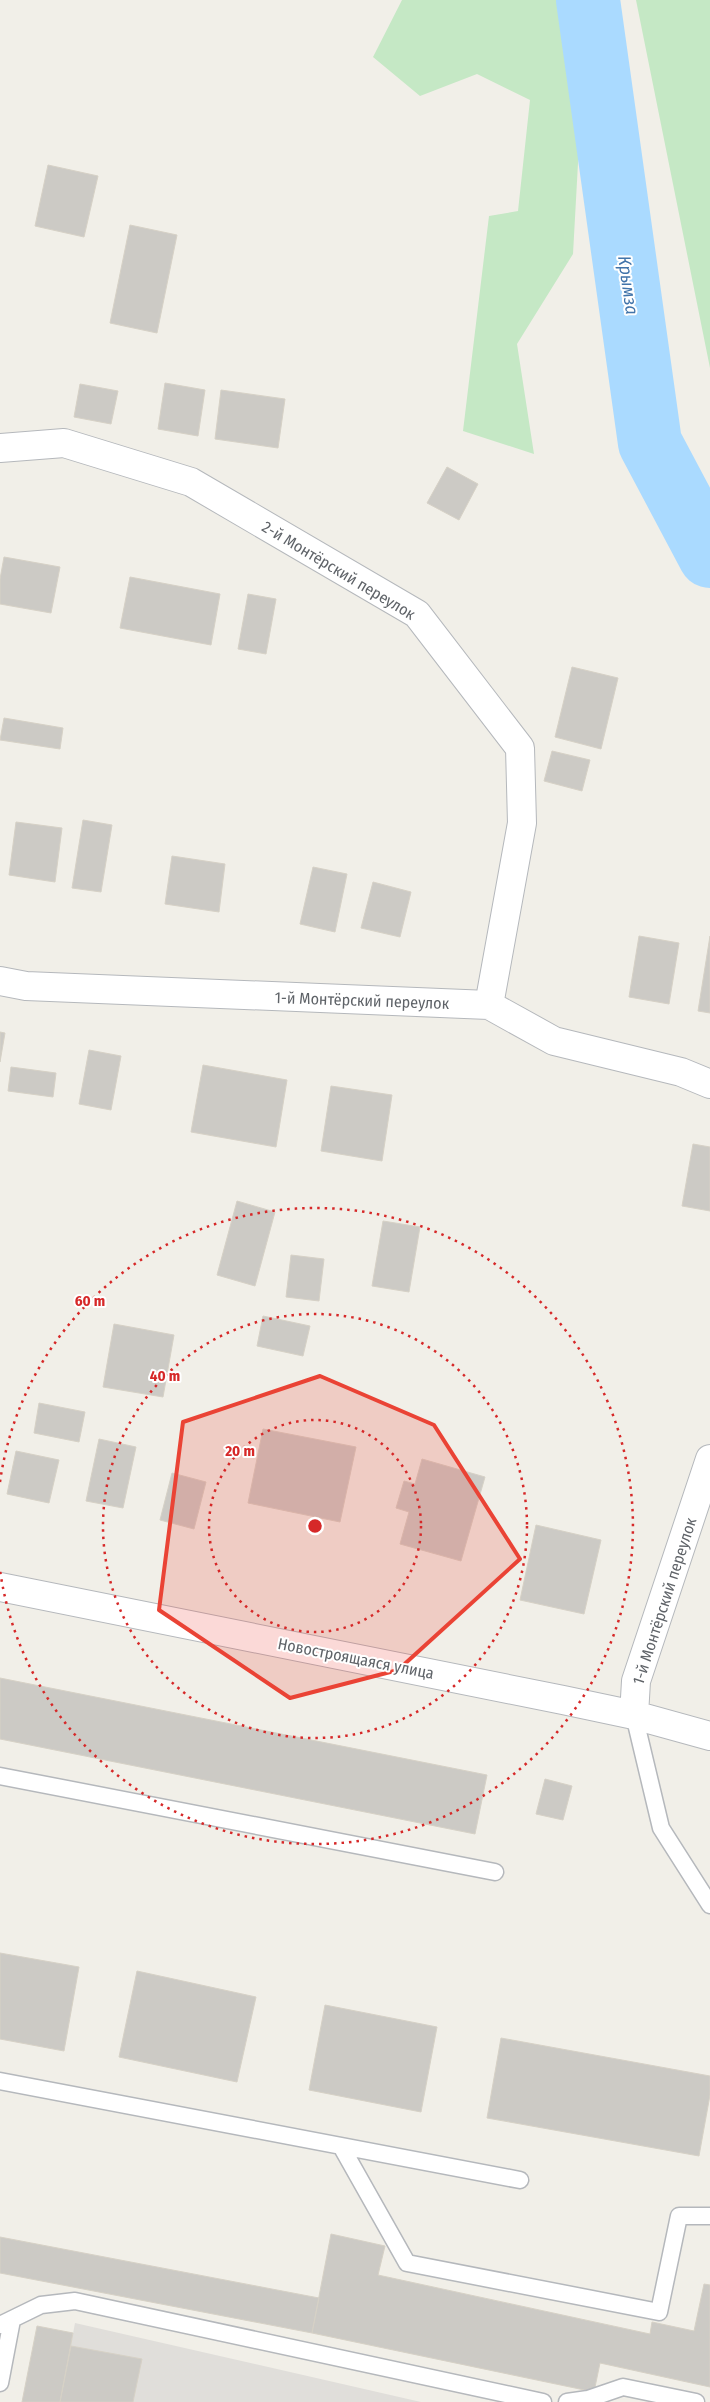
<svg xmlns="http://www.w3.org/2000/svg" width="710" height="2402" font-family="'Fira Sans Condensed',sans-serif">
<style>
.industrial{fill:#e0deda}
.green{fill:#c5e8c5}
.lines{fill:none;stroke-linecap:round;stroke-linejoin:round}
.river{stroke:#aadaff;stroke-width:64}
.building{fill:#cccac5;stroke:#d6d1c6}
.service-casing{stroke:#b5b8bc;stroke-width:19}
.minor-casing{stroke:#b5b8bc;stroke-width:30}
.service{stroke:#fff;stroke-width:16}
.minor{stroke:#fff;stroke-width:28}
.marked{fill:#ea4335;fill-opacity:0.2;stroke:#ea4335;stroke-width:4;stroke-linejoin:round}
.ring{fill:none;stroke:#d62828;stroke-width:2.5;stroke-dasharray:2.5 5}
.labels{text-anchor:middle;stroke-width:4;stroke-linejoin:round;paint-order:stroke}
.street-label{font-size:16px;fill:#5f6368;stroke:#fff}
.water-label{font-size:18px;font-style:italic;fill:#4174aa;stroke:#fff}
.centre{fill:#d62828;stroke:#fff;stroke-width:2.5}
.ring-label{font-size:15px;text-anchor:middle;font-weight:bold;fill:#d62828;stroke:#fff;stroke-width:4;stroke-linejoin:round;paint-order:stroke}
</style>
<rect width="100%" height="100%" fill="#f1efe8"/>
<path class="industrial" d="M75,2323L421,2402H60Z"/>
<path class="green" d="M402,0H587L573,254L517,344L534,454L463,431L489,216L518,211L530,100L477,74L420,96L373,57Z
M636,0H710V368Z"/>
<g class="lines">
<path class="river" d="M588,0L650,443L710,556"/>
</g>
<path class="building" d="M48,165L98,176L84,237L35,226Z
M130,225L177,235L157,333L110,323Z
M165,383L205,390L198,436L158,429Z
M80,384L118,391L111,424L74,417Z
M221,390L285,399L278,448L215,439Z
M447,467L478,484L459,520L427,503Z
M4,557L60,567L51,613L0,604V579Z
M130,577L220,594L211,645L120,628Z
M248,594L276,599L266,654L238,649Z
M572,667L618,678L601,749L555,737Z
M4,718L63,728L60,749L0,740Z
M552,751L590,760L582,791L544,781Z
M83,820L112,825L101,892L72,888Z
M16,822L62,828L55,882L9,875Z
M172,856L225,864L219,912L165,904Z
M313,867L347,874L335,932L300,924Z
M373,882L411,892L400,937L361,928Z
M639,936L679,943L669,1004L629,997Z
M710,936V1013L698,1011Z
M0,1032L5,1033L0,1062Z
M89,1050L121,1056L111,1110L79,1104Z
M203,1065L287,1080L276,1147L191,1132Z
M11,1067L56,1073L53,1097L8,1091Z
M331,1086L392,1095L382,1161L321,1151Z
M693,1144L710,1147V1211L682,1206Z
M237,1201L275,1212L255,1286L217,1275Z
M383,1221L420,1227L409,1292L372,1286Z
M291,1255L324,1259L319,1301L286,1297Z
M263,1316L310,1326L303,1356L257,1346Z
M114,1324L174,1335L163,1397L103,1387Z
M39,1403L85,1412L79,1442L34,1433Z
M263,1429L356,1447L340,1522L248,1503Z
M99,1439L136,1447L123,1508L86,1501Z
M16,1451L59,1460L49,1503L7,1494Z
M422,1459L485,1477L461,1561L400,1544L409,1512L396,1508L404,1481L415,1484Z
M172,1473L206,1482L194,1529L160,1520Z
M536,1525L601,1540L584,1614L520,1600Z
M0,1678L487,1775L475,1834L0,1739Z
M545,1779L572,1786L563,1820L536,1814Z
M0,1953L79,1967L64,2051L0,2039Z
M137,1971L256,1997L237,2082L119,2057Z
M325,2005L437,2027L421,2112L309,2090Z
M501,2038L710,2076V2095L699,2156L487,2118Z
M331,2234L385,2246L378,2275L650,2334L652,2322L694,2331L704,2284L710,2285V2387L600,2363L594,2392L312,2333Z
M0,2237L319,2298L312,2333L0,2273Z
M37,2326L73,2333L60,2402H22Z
M71,2346L142,2359L133,2402H60Z"/>
<g class="lines">
<g class="service-casing">
<path id="service" d="M634,1715L661,1828L710,1905
M0,1776L495,1872
M0,2081L520,2180
M341,2146L407,2263L659,2312L679,2216H710
M0,2325L41,2305L75,2301L543,2402
M0,2383L12,2320
M567,2402L588,2399L623,2387L696,2402"/>
</g>
<g class="minor-casing">
<path id="minor" d="M0,448L64,443L191,482L417,614L520,748L522,823L489,1005
M0,981L26,986L489,1005L554,1041L681,1072L710,1084
M0,1587L563,1700L634,1715L710,1736
M634,1715L636,1681L710,1459"/>
</g>
<use href="#service" class="service"/>
<use href="#minor" class="minor"/>
</g>
<path class="marked" d="M320,1376L434,1425L520,1559L398,1670L290,1698L159,1610L183,1422Z"/>
<g class="ring">
<circle cx="315" cy="1526" r="106"/>
<circle cx="315" cy="1526" r="212"/>
<path d="M0 1482A318 318 0 1 1 0 1570"/>
</g>
<g class="labels">
<g class="street-label">
<text transform="translate(339 570) rotate(31)" y="6">2-й Монтёрский переулок</text>
<text transform="translate(362 1000) rotate(2)" y="6">1-й Монтёрский переулок</text>
<text transform="translate(664 1601) rotate(-72)" y="6">1-й Монтёрский переулок</text>
<text transform="translate(356 1658) rotate(11)" y="6">Новостроящаяся улица</text>
</g>
<g class="water-label">
<text transform="translate(628 285) rotate(82)" y="6">Крымза</text>
</g>
</g>
<circle cx="315" cy="1526" r="8" class="centre"/>
<g class="ring-label">
<text x="90" y="1306">60 m</text>
<text x="165" y="1381">40 m</text>
<text x="240" y="1456">20 m</text>
</g>
</svg>
